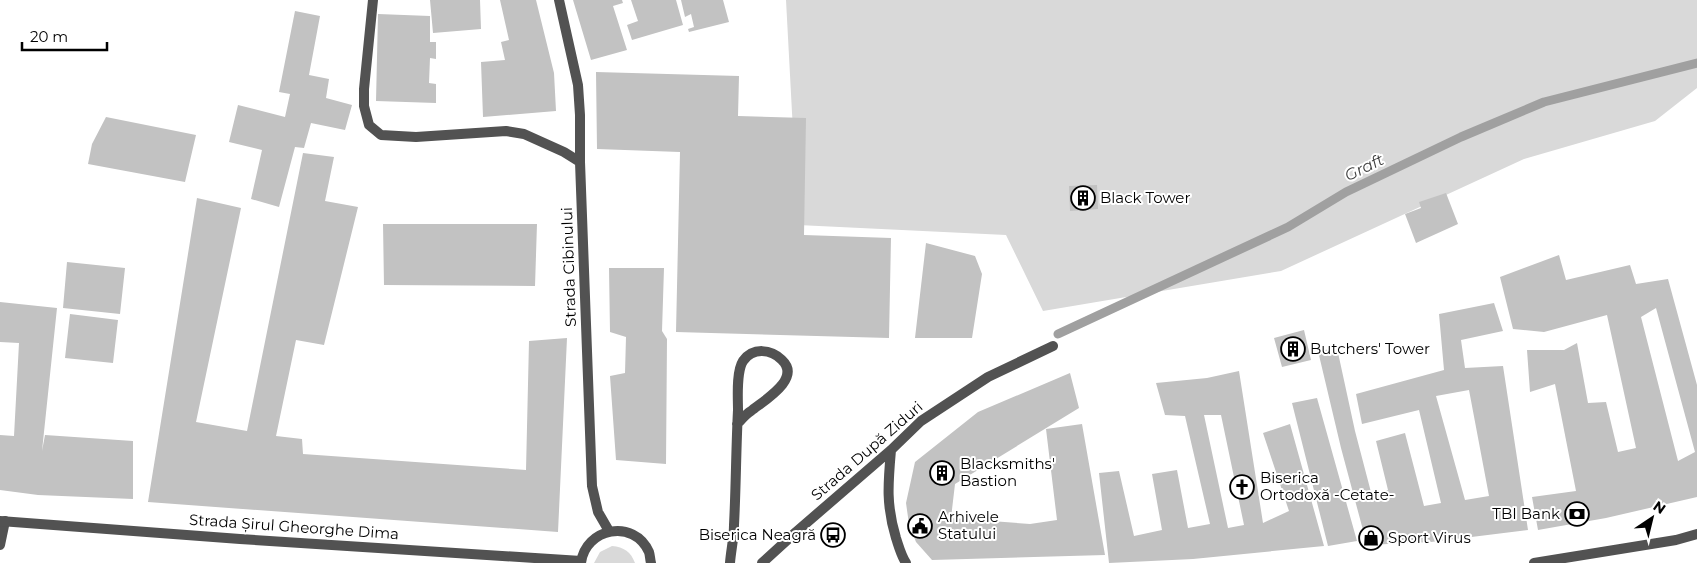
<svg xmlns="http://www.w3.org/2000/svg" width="1697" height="563" font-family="Montserrat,sans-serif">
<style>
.green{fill:#d9d9d9}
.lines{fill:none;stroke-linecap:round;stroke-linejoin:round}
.stream{stroke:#a0a0a0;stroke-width:9}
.building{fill:#c2c2c2;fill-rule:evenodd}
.service{stroke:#525252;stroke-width:10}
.minor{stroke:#525252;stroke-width:10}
.tertiary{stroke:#525252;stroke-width:10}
.labels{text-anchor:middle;stroke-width:4;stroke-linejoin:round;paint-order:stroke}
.poi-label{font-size:15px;fill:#000;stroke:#fff;text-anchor:start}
.street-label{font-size:15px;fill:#000;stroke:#fff}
.water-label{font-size:16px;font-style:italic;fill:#414141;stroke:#fff}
</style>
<rect width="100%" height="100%" fill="#fff"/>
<path class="green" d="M786,0H1697V88L1655,121L1524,159L1281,271L1043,311L1006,235L798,225Z
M612,546C624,547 631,552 635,563H594L600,552Z"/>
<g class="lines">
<path class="stream" d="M1058,334L1288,227L1346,192L1461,137L1544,102L1697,63"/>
</g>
<path class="building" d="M430,0H480L481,29L433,33Z
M500,0H536L554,73L556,111L483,117L481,62L505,60L501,42L509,40Z
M573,0H622L623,3L613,6L627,50L591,60Z
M631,0H676L683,25L632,40L627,25L638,21Z
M681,0H723L729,22L689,32L688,29L694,27L691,14L685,17Z
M295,11L320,16L309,75L329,79L326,98L352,105L345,130L311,123L304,148L295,147L279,207L251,199L262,150L229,142L238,105L285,117L290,94L279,92Z
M378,14L430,16V42H436V59L430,58L429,83L436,84V103L376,101Z
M596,72L739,76L738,116L806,118L804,235L891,238L889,338L676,332L680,152L597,149Z
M106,117L196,135L185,182L88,164L92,144Z
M303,153L334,157L325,201L358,207L324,345L296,340L276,436L302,439L303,454L526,470L529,341L567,338L558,532L148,502L197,198L241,208L196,422L247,431Z
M1097,185L1098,209L1070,211L1069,186Z
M1446,193L1458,224L1416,243L1405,214L1421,208L1419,202Z
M383,224H537L535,286L384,285Z
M926,243L975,256L982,274L972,338H915Z
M1559,255L1566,280L1630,265L1636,284L1668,279L1697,385V497L1606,518L1538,530L1532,497L1576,491L1555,384L1530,392L1527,350H1564L1577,343L1588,403L1606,402L1618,452L1636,448L1607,315L1544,332L1513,329L1500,277ZM1656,308L1695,452L1678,461L1641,317Z
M67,262L125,268L120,314L63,308Z
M609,268H664L662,331L667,339L666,464L616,460L610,376L625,373L626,337L610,332Z
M0,302L57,308L42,451L45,435L133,441V499L38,495L0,490V435L14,436L19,343L0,342Z
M1494,303L1503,331L1461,340L1465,368L1503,366L1528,530L1431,542L1367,545L1341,448L1318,351L1337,348L1355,431L1372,496L1388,490L1376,441L1405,433L1424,506L1441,503L1419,410L1362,424L1356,394L1444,370L1439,314ZM1469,390L1489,496L1465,500L1436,396Z
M70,314L118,320L113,363L65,358Z
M1304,330L1311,360L1282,367L1274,338Z
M1239,371L1263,523L1289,511L1263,433L1290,424L1324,546L1193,559L1109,563L1099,473L1119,471L1134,536L1162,530L1152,474L1177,470L1188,528L1210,524L1185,416L1165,415L1156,383L1207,378ZM1204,415H1221L1244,525L1228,528Z
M1070,373L1079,408L955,484L951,518L1030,524L1057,520L1046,429L1082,424L1105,555L932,560L916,542L909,524L906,503L915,462L978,412Z
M1317,398L1357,541L1328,546L1292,403Z"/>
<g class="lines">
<path class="service" d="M891,450C888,484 886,505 896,538C899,547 901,555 906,563
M730,563C731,550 734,538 734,525C736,487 736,449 738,410C738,398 736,372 743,361C753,347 771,349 782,360C802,379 763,401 751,411C746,414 742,419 737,424
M762,563L796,532L891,450L921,421L988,377L1053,346"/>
<path class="minor" d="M373,0L364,89V106L369,125L381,135L416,137L506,131L524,134L564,152L580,162
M559,0L578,85L580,115V162L592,486L598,512L609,531
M0,545L5,521"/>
<path class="tertiary" d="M0,521L240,539L581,561
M581,563C585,528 634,518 649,552C650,555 650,559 651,563
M1534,563L1676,540L1697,534"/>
</g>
<defs>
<g id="building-ring" transform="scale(1.25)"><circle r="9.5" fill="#fff" stroke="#000" stroke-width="1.5"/><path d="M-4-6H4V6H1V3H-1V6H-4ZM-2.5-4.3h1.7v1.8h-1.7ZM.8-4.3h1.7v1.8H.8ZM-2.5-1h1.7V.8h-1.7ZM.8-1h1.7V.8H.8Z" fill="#000"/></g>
<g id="church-ring" transform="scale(1.25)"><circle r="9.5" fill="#fff" stroke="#000" stroke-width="1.5"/><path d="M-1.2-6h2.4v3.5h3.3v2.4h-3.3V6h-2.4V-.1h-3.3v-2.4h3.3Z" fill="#000"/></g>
<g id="bank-ring" transform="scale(1.25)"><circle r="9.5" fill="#fff" stroke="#000" stroke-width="1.5"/><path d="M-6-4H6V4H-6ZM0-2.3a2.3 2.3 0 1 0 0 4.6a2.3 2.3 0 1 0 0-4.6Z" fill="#000"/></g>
<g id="civic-ring" transform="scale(1.25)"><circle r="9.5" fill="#fff" stroke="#000" stroke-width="1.5"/><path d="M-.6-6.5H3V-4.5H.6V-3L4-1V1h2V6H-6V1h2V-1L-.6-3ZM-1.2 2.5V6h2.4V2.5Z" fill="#000"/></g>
<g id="bus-ring" transform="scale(1.25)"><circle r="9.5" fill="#fff" stroke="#000" stroke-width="1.5"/><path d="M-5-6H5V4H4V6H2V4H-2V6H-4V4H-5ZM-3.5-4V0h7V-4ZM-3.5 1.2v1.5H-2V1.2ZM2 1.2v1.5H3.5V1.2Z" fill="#000"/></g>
<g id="shop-ring" transform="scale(1.25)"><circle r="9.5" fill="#fff" stroke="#000" stroke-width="1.5"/><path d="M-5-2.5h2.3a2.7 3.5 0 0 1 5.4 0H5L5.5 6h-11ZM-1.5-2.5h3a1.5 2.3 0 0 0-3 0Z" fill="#000"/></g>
</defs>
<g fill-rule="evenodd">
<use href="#building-ring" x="1083" y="198"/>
<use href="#building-ring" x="1293" y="349"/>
<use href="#building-ring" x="942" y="473"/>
<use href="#church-ring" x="1242" y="487"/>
<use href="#bank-ring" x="1577" y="514"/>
<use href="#civic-ring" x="920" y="526"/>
<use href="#bus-ring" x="833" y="535"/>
<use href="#shop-ring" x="1371" y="538"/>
</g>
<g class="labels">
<g class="poi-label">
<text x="1100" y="203">Black Tower</text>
<text x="1310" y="354">Butchers' Tower</text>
<text x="960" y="469">Blacksmiths'<tspan x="960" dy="17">Bastion</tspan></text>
<text x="1260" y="483">Biserica<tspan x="1260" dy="17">Ortodoxă -Cetate-</tspan></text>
<text x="1560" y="519" text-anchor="end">TBI Bank</text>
<text x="938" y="522">Arhivele<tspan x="938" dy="17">Statului</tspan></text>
<text x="816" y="540" text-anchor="end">Biserica Neagră</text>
<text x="1388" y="543">Sport Virus</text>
</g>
<g class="street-label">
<text transform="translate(569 267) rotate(-92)" y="5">Strada Cibinului</text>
<text transform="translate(867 451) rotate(-41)" y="5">Strada După Ziduri</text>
<text transform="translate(294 527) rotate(4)" y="5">Strada Șirul Gheorghe Dima</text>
</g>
<g class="water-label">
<text transform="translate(1364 167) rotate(-26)" y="6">Graft</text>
</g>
</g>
<g transform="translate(1652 518) rotate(35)" stroke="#ffffff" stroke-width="4" paint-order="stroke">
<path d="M0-4L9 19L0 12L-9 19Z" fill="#000000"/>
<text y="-8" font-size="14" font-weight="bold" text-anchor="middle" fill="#000000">N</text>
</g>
<path d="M22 42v8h85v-8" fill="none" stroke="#000000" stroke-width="2.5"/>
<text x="30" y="42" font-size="15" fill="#000000" stroke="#ffffff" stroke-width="4" paint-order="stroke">20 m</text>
</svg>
